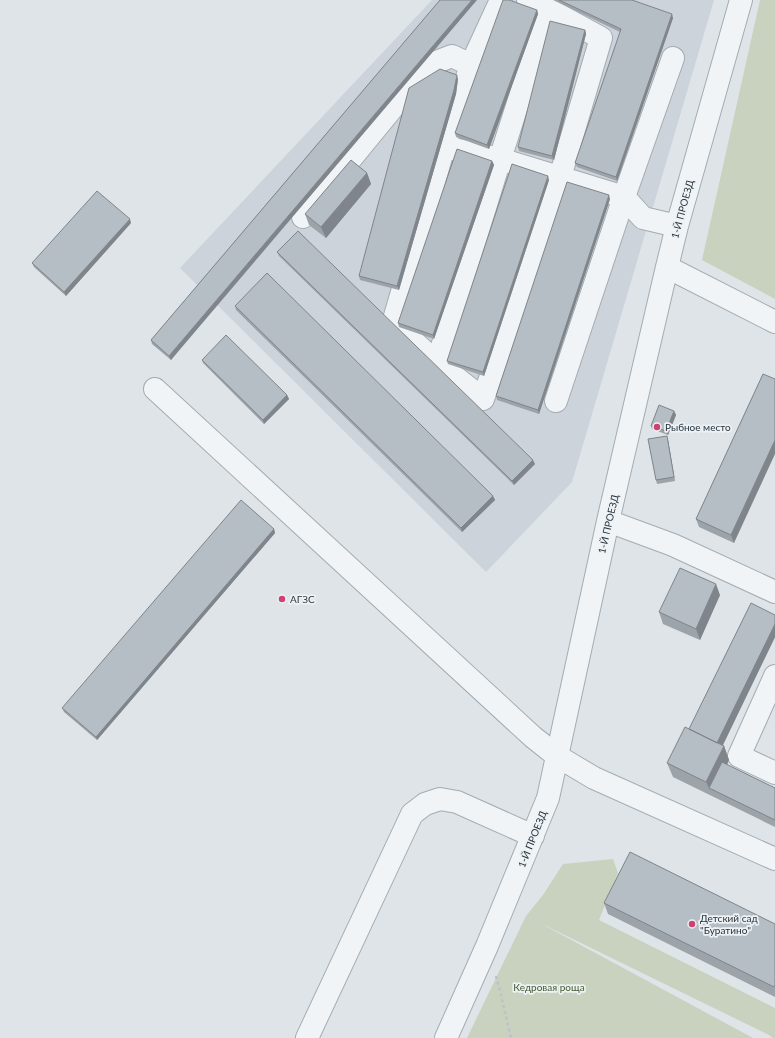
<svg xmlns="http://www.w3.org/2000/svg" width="775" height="1038" font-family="Lato,sans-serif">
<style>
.built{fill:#ccd3da}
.green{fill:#c8d2bf}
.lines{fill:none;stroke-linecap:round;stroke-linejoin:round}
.minor-casing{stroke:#a3acb2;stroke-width:24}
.path{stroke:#bcc2c6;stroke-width:2.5;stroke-dasharray:3 3;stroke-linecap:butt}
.minor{stroke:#f1f4f6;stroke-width:22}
.wall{fill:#9ca3a9}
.shaded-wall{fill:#7f858a}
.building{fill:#b5bec5;stroke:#7f858a}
.poi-dot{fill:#ce4272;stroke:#eef2f5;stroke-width:1.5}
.labels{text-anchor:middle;stroke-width:3.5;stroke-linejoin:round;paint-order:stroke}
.street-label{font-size:10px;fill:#27343f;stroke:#eef2f5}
.poi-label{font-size:10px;fill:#27343f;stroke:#eef2f5;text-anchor:start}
.park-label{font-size:10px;fill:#435a35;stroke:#eef2f5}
</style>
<rect width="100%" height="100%" fill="#dee4e8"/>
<path class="built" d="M432,0H714L572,482L486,572L180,268Z"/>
<path class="green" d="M760,0H775V299L702,260Z
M613,859L618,873L599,920L775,1008V1038H773L769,1035L540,923L753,1038H467L526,916L543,895L563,864Z"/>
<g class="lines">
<g class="minor-casing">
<path id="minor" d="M501,0L471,65L444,147L393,323L437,363L483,399L560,177L601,38L548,9L528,0
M444,147L500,159L624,197L643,218L677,226
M303,217L413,83L434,63L452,56L471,65
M667,267L775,322
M437,363L500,159L548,9
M155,389L533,737L557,756L594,778L775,859
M556,401L624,197L673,58
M608,521L673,545L775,592
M775,676L739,756L775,773
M307,1038L412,814L425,804L440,799L457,802L533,836
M446,1038L487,946L548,798L608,521L667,267L677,226L741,0"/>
</g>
<path class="path" d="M496,976L500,991L511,1038"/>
<use href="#minor" class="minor"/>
</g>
<path class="wall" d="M440,0L171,360L152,344L151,340Z
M553,0H632L673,18L617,181L577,167L575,163L620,32Z
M537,10L538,14L489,149L456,137L455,133Z
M585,30L586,34L554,160L519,151L518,147Z
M458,79L456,94L399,290L360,280L359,276Z
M492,161L494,165L434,339L399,327L398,323Z
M367,173L371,184L326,238L309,225L305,214Z
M549,180L484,376L448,364L447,361Z
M610,199L539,414L497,400L496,396Z
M131,223L66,296L34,267L32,263Z
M277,252L535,464L514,485L279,256Z
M235,306L493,496L495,500L462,532L236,310Z
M202,360L287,395L289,399L264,424L203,363Z
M763,374L734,543L699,527L696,519Z
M674,411L676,415L668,435L652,429L651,426Z
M668,440L675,481L657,484L656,480Z
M274,529L275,533L97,740L64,712L62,708Z
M720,595L700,640L663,624L659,612Z
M775,615V637L723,745L724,746L729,760L727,765L775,788V827L673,777L667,763Z
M604,903L775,924V997L608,914Z"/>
<path class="shaded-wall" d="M472,0H477L171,360L169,356Z
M537,10L538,14L489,149L487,145Z
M672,14L673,18L617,181L616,177Z
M585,30L586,34L554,160L552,156Z
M457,75L458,79L456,94L399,290L397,286Z
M492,161L494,165L434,339L433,335Z
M367,173L371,184L326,238L321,227Z
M548,176L549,180L484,376L483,372Z
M609,195L610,199L539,414L538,410Z
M130,219L131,223L66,296L64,292Z
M287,395L289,399L264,424L263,420Z
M674,411L676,415L668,435L666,431Z
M667,436L668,440L675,481L674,477Z
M775,440V454L734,543L731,535Z
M533,460L535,464L514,485L512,481Z
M493,496L495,500L462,532L461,528Z
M274,529L275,533L97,740L96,737Z
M716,584L720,595L700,640L696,629Z
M775,624V637L718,755L715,747Z
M724,746L729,760L714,791L709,788L706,782Z"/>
<path class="building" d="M440,0H472L169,356L151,340Z
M503,0H509L537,10L487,145L455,133Z
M559,0H632L672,14L616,177L575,163L621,29Z
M550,21L585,30L552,156L518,147Z
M440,69L457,75L454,90L397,286L359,276L409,88Z
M457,149L492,161L433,335L398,323Z
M351,160L367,173L321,227L305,214Z
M512,164L548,176L483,372L447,361Z
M567,182L609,195L538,410L496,396Z
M97,191L130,219L64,292L32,263Z
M298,231L533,460L512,481L277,252Z
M267,273L493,496L461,528L235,306Z
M226,335L287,395L263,420L202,360Z
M763,374L775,379V440L731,535L696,519Z
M659,405L674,411L666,431L651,426Z
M667,436L674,477L656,480L648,439Z
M241,500L274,529L96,737L62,708Z
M680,568L716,584L696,629L659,612Z
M751,603L775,615V624L717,743L689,729Z
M685,727L724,746L706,782L667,763Z
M722,762L775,788V820L709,788Z
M630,852L775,924V985L774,987L604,903Z"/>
<g class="poi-dot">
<circle cx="657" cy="427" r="4"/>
<circle cx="282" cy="599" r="4"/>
<circle cx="692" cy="924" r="4"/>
</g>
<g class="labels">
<g class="street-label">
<text transform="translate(682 209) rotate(-75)" y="4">1-Й ПРОЕЗД</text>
<text transform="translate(608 524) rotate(-77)" y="4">1-Й ПРОЕЗД</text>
<text transform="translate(532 839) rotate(-68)" y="4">1-Й ПРОЕЗД</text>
</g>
<g class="poi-label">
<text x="665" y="431">Рыбное место</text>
<text x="290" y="603">АГЗС</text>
<text x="700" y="922">Детский сад<tspan x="700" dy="12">"Буратино"</tspan></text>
</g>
<g class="park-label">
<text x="549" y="991">Кедровая роща</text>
</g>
</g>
</svg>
